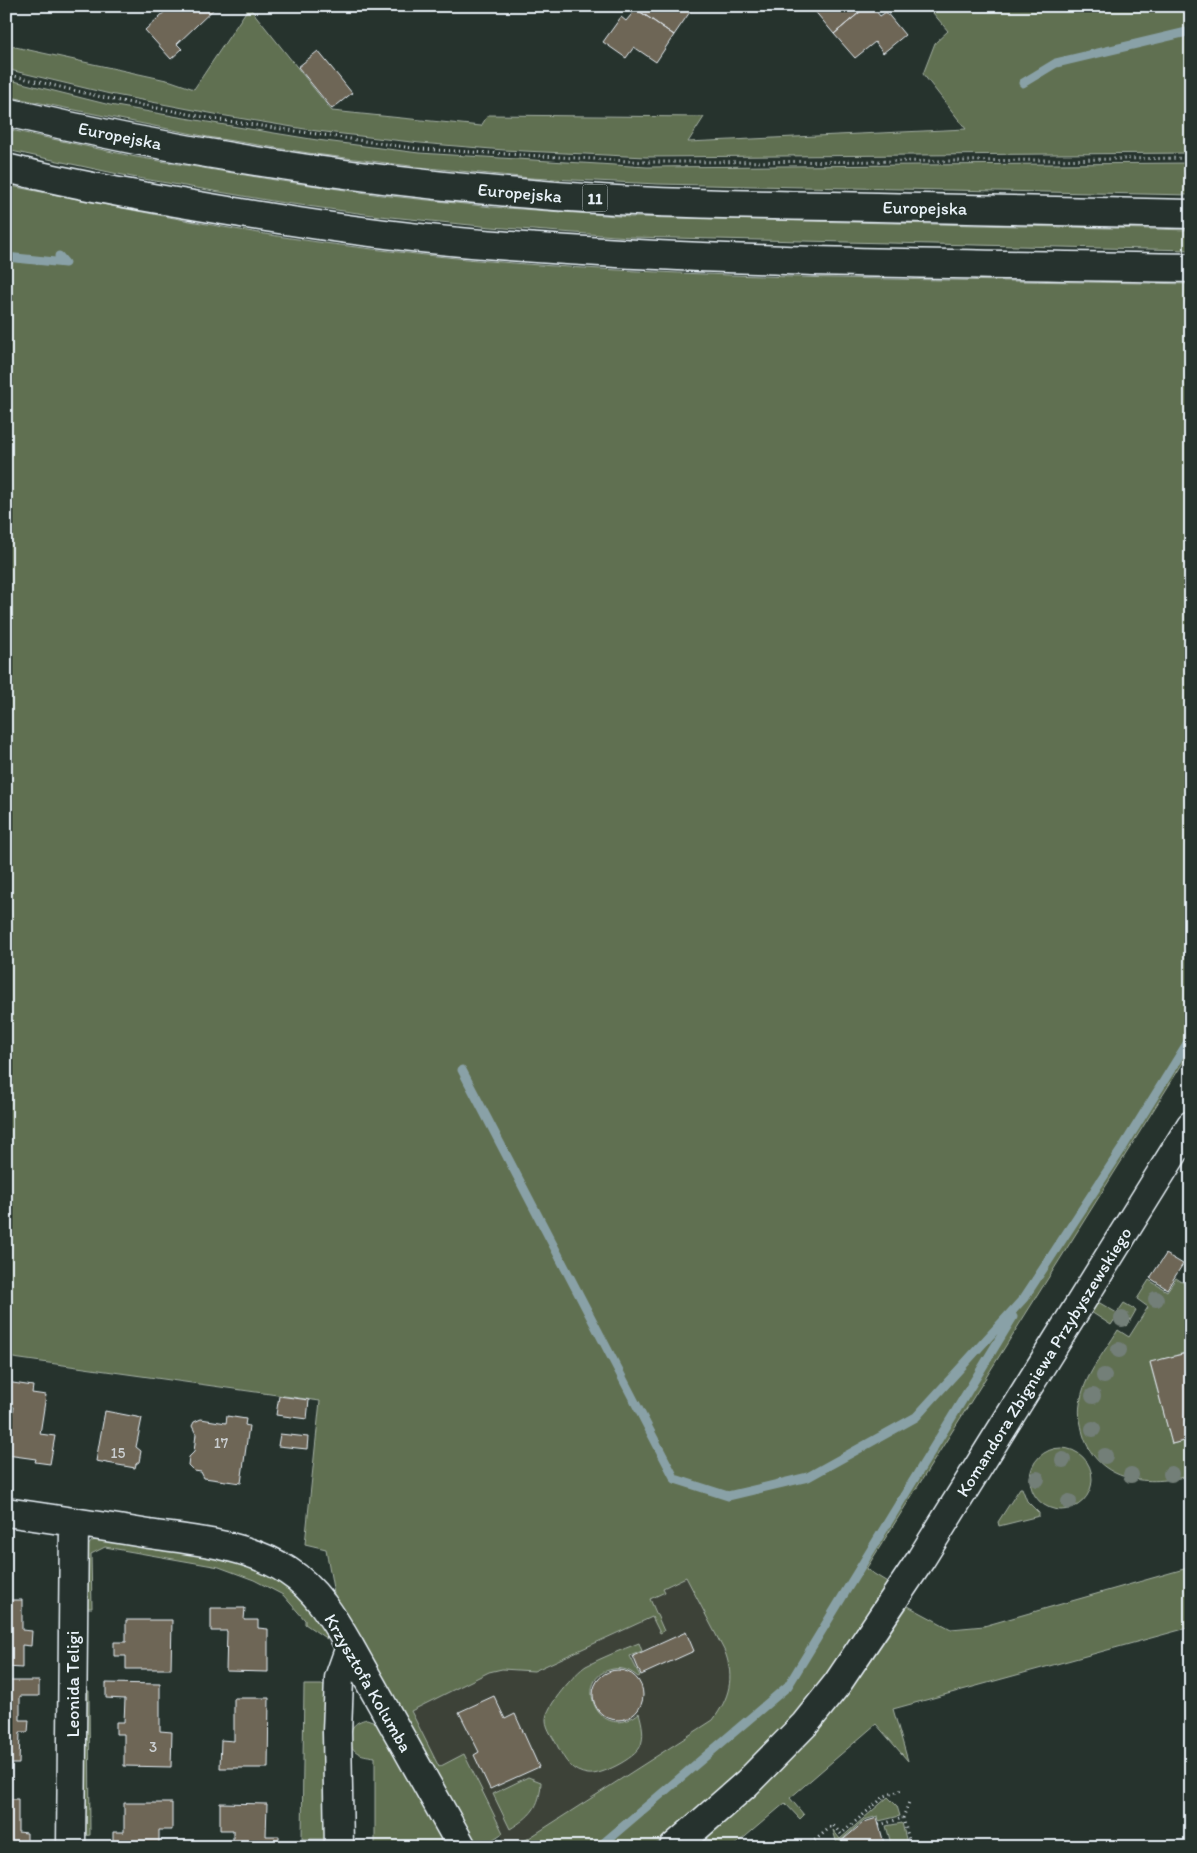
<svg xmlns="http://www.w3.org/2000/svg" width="1197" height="1853" font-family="Itim,sans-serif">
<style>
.built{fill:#3c4239}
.green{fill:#606f51;stroke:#a4b0a4}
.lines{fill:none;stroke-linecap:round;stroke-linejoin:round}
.stream{stroke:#89a1a7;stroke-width:9}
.building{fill:#6e6656;stroke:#e8f1f8}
.minor-casing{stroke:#e8f1f8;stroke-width:31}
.major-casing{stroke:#e8f1f8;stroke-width:31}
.path{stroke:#e8f1f8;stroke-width:3;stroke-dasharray:1 4;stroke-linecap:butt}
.minor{stroke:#26332d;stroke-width:28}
.major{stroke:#26332d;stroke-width:28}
.tree{fill:#737f78}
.labels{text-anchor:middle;stroke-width:5;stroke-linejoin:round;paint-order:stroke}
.number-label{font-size:15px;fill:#caced0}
.shield{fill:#26332d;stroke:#aeb8bb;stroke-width:1}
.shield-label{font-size:16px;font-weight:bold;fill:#e8f1f8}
.street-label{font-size:18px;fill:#e8f1f8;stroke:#26332d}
</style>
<rect width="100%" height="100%" fill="#26332d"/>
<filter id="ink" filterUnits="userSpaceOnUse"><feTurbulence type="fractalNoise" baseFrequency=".02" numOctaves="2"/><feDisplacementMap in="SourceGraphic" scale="10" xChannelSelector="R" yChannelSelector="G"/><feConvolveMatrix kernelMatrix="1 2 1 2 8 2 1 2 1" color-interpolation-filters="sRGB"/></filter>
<g filter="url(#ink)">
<path class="built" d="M654,1507L754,1701L580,1847H507L497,1828L476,1842L381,1650Z"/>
<path class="green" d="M940,6H1191V153L646,157L504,150L420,143L317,131L220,115L110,94L6,69V45L171,81L194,89L249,7L332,111L481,126L488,115L704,117L688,142L966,129L923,74L935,43L948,31L933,13Z
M6,79L110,105L219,124L317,140L419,153L647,167L1191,163V195L658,184L531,178L419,167L315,154L208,137L6,96Z
M6,129L136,157L281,181L381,195L492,207L631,217L1191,230V250L630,237L491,227L380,216L278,202L132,177L16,152L6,150Z
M6,185C128,209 249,235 372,249C643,282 918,278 1191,284V1050L866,1569L889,1583C859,1627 832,1674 796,1714C753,1763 702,1804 653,1847H515L713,1720C729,1698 735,1679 725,1652L686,1577L663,1588L665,1592L650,1599L664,1631L660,1633L652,1617L534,1671L502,1669L489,1672L411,1711L439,1767L464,1754L503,1833L484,1845L477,1847L474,1844L334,1594L326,1549L305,1544L320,1401L6,1357Z
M1176,1278L1191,1288V1351L1150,1363L1172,1444L1191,1439V1475C1150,1487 1097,1483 1083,1434C1081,1424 1078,1415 1080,1404C1083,1377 1104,1353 1118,1330L1129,1337L1148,1307L1137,1299L1149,1280L1167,1291Z
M1098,1302L1117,1313L1124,1303L1136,1310L1127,1326L1115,1319L1111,1325L1091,1312Z
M1030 1479a31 31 0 1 1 62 0a31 31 0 1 1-62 0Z
M1020,1488H1022L1027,1501L1039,1513V1516L999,1526L998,1522Z
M100,1539C148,1547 209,1552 255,1569C284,1580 318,1608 327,1639L305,1624V1620L283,1595L254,1580L219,1567L105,1547L91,1554L92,1608H85L86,1548L92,1541Z
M1191,1567V1627L893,1709L908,1761L876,1724L790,1798L804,1815L800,1819L785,1803L733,1847H694C736,1810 778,1774 816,1732C851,1693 879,1649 908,1606L951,1629L984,1626Z
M639,1643L642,1651L630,1656L640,1676L638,1677C631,1671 623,1667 613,1669C571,1676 598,1746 639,1713C642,1723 645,1737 640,1747C635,1758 601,1776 588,1774C572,1772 565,1761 558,1747C555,1740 546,1729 546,1720C545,1707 576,1672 586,1666C603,1657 621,1650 639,1643Z
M304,1685H327L326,1839H302Z
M84,1690L89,1691L90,1835L81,1836Z
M367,1719L378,1723L448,1847H375V1757C362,1755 355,1755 349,1742C350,1729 353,1722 367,1719Z
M528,1777L541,1782C540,1807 531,1816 510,1829L493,1794Z
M888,1797L897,1806L900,1816L879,1821L878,1816L864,1820L837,1844L833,1830L840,1839Z
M902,1823L908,1847H892L886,1826Z"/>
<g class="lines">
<path class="stream" d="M1023,83L1056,63L1191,31
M6,257L65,263L59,256
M462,1070L675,1479L728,1496L808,1477L916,1417L1024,1298L1121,1150L1191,1037
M599,1847L788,1686L1013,1317"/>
</g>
<path class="building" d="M171,6H217L177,44L182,49L171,59L145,30Z
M632,6H687L692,9L674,35Z
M816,6H867L834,34L813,9Z
M867,6H872L880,16L886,12L905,35L883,53L875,42L855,58L834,34Z
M636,9L674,35L656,62L634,47L626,58L603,42L621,17L626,21Z
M318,51L352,93L332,109L298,67Z
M1166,1254L1183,1264L1167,1289L1150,1278Z
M1191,1352V1439L1172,1444L1150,1362Z
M6,1382L33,1386L32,1393L46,1395L40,1434L55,1436L50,1464L35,1462L36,1459L7,1455L14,1407L11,1406L6,1400Z
M279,1396L309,1400L307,1419L276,1415Z
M105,1411L142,1418L136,1447L141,1451L139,1462L136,1464L135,1468L96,1461Z
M227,1416L246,1419L245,1425L249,1426L241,1483L204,1478L201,1472L194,1471L188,1465L189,1457L194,1452L196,1434L192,1426L194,1422L201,1419L226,1423Z
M280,1434L308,1437L307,1449L278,1446Z
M6,1600H22V1630L32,1631L31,1646L22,1645V1668L6,1667Z
M211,1608H245L244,1620H258V1628L268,1629V1672L226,1671L227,1631H211Z
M126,1620H172L171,1669H126V1656H114V1642H126Z
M686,1632L694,1651L641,1675L633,1656Z
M593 1695a25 25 0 1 1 50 0a25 25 0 1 1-50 0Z
M6,1681H39V1696H20V1720H29L28,1732H20L19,1764H6Z
M106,1683L160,1684V1731L172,1732L171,1767L124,1766V1734H116V1722H124L125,1699L106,1698Z
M494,1696L505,1719L515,1714L539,1767L490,1789L474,1755L479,1752L459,1712Z
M234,1698H269L268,1768H220L221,1740L234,1741Z
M6,1799H18V1832L27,1833V1847H6Z
M124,1803H172V1830H159V1847H113V1832H124Z
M220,1803L267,1804L266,1836H279V1847H233V1830H220Z
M877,1818L885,1847H838V1844L864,1822Z"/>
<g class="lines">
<g class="minor-casing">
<path id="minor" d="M6,1512C54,1519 102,1526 149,1534C197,1541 247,1544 288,1571C316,1589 334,1619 350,1647L462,1847
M71,1847L74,1522
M339,1847L337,1732L339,1678L350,1647
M674,1847L747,1783L805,1724L837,1684L921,1559L1191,1125"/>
</g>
<g class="major-casing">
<path id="major" d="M6,112C206,159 411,188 616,200C688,204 760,205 832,206C951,209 1071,211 1191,214
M6,168C84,187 163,200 241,213C326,227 411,239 497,245C727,263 959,264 1191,268"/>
</g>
<path class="path" d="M6,74L110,99L220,120L419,149L646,162L964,161L1191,158
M903,1818L909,1802
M879,1825L903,1818L911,1847
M807,1847L833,1825L841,1834L885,1796L902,1790"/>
<use href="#minor" class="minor"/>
<use href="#major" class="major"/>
</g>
<g class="tree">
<circle cx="1156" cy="1299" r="8"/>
<circle cx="1122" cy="1319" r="8"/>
<circle cx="1119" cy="1350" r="8"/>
<circle cx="1104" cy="1376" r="8"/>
<circle cx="1093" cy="1396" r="8"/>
<circle cx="1093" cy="1429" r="8"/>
<circle cx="1105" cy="1456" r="8"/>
<circle cx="1063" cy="1460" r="8"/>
<circle cx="1171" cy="1474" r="8"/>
<circle cx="1131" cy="1475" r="8"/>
<circle cx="1037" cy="1479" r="8"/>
<circle cx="1069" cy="1502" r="8"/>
</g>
</g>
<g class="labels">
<g class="number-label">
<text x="221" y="1448">17</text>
<text x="118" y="1458">15</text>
<text x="153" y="1752">3</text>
</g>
<rect class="shield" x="582.5" y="184.5" width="25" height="27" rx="4"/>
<g class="shield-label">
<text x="595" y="204">11</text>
</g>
<g class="street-label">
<text transform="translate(120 136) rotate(11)" y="6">Europejska</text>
<text transform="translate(520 193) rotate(5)" y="6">Europejska</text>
<text transform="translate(925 208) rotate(1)" y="6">Europejska</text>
<text transform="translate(1044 1362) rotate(-58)" y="6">Komandora Zbigniewa Przybyszewskiego</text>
<text transform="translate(368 1683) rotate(60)" y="6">Krzysztofa Kolumba</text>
<text transform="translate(73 1684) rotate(-90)" y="6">Leonida Teligi</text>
</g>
</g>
<rect width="1197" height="1853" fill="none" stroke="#26332d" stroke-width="25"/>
<rect x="12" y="12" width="1172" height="1828" fill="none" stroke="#e8f1f8" stroke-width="2" filter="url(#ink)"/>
</svg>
